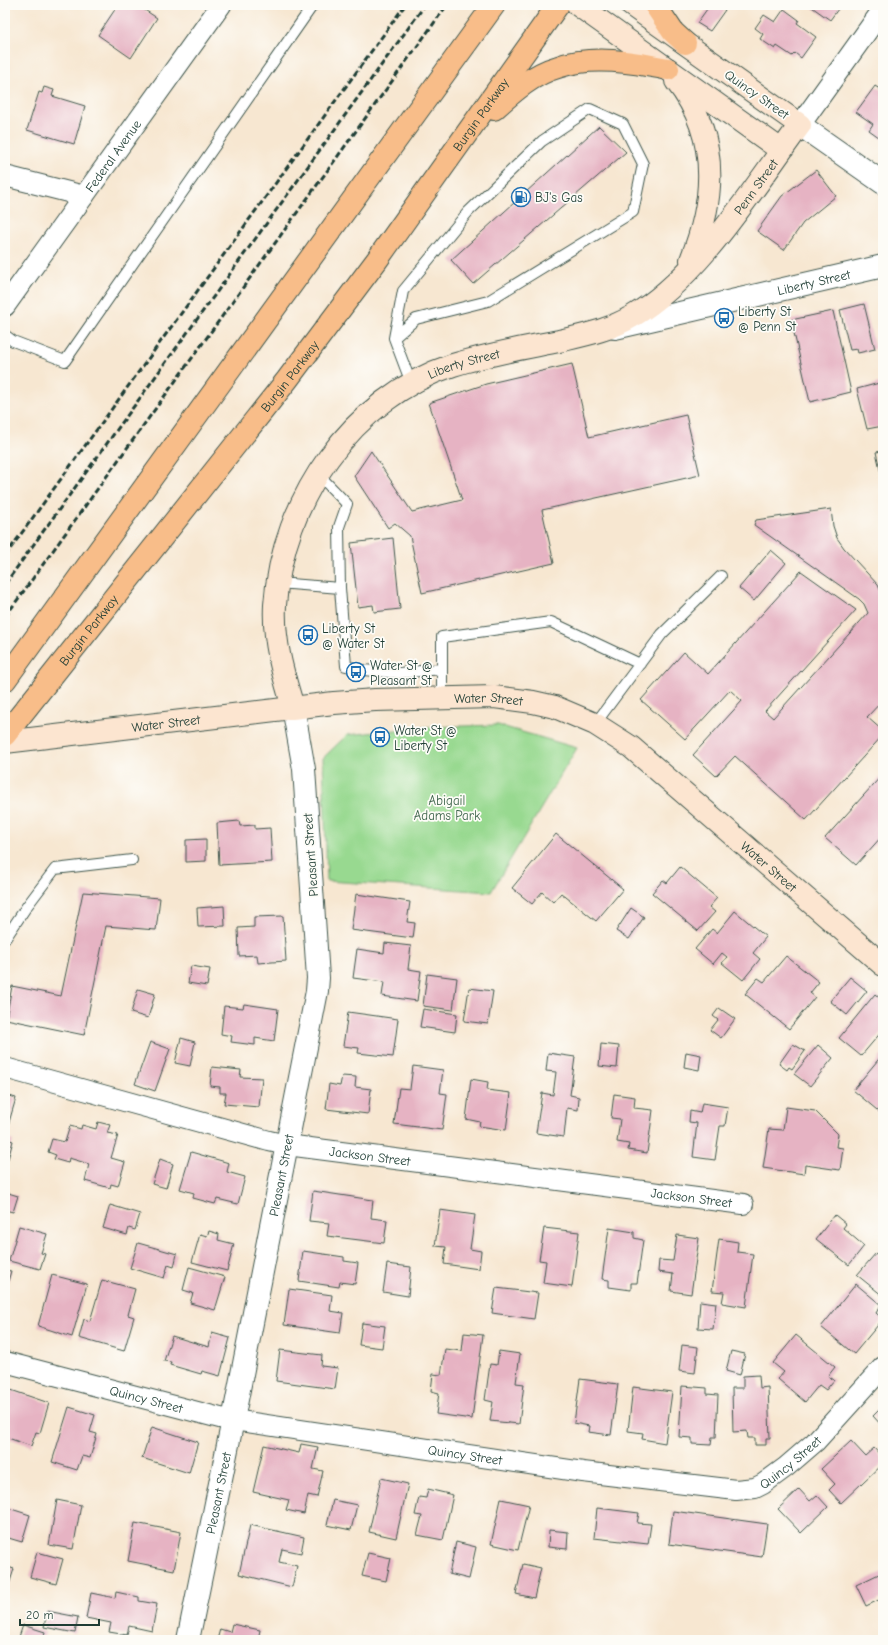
<svg xmlns="http://www.w3.org/2000/svg" width="888" height="1645" font-family="'Comic Neue',sans-serif">
<style>
.green{fill:#98d990;stroke:#5c8b62}
.building{fill:#e6b3c3}
.lines{fill:none;stroke-linecap:round;stroke-linejoin:round}
.service-casing{stroke:#3f564c;stroke-width:12}
.minor-casing{stroke:#3f564c;stroke-width:22}
.tertiary-casing{stroke:#3f564c;stroke-width:24}
.secondary-casing{stroke:#3f564c;stroke-width:24}
.primary-casing{stroke:#3f564c;stroke-width:24}
.service{stroke:#fff;stroke-width:10}
.minor{stroke:#fff;stroke-width:20}
.tertiary{stroke:#fff;stroke-width:22}
.secondary{stroke:#fce5d0;stroke-width:22}
.primary{stroke:#f8bd89;stroke-width:22}
.rail{stroke:#1f3d34;stroke-width:3;stroke-dasharray:6 3;stroke-linecap:butt}
.labels{text-anchor:middle;stroke-width:3.5;stroke-linejoin:round;paint-order:stroke}
.street-label{font-size:13px;fill:#1f3d34;stroke:#fdfcf7}
.poi-label{font-size:13px;fill:#1f3d34;stroke:#fdfcf7;text-anchor:start}
.park-label{font-size:13px;fill:#3d644b;stroke:#fdfcf7}
</style>
<rect width="100%" height="100%" fill="#fdfcf7"/>
<filter id="ink" filterUnits="userSpaceOnUse"><feTurbulence type="fractalNoise" baseFrequency=".025" numOctaves="2"/><feDisplacementMap in="SourceGraphic" scale="8" xChannelSelector="R" yChannelSelector="G"/><feConvolveMatrix kernelMatrix="1 2 1 2 8 2 1 2 1" color-interpolation-filters="sRGB"/></filter>
<filter id="wash" filterUnits="userSpaceOnUse"><feTurbulence type="fractalNoise" baseFrequency=".012" numOctaves="4" result="noise"/><feDisplacementMap in="SourceGraphic" scale="16" xChannelSelector="R" yChannelSelector="G"/><feGaussianBlur stdDeviation="0.9" result="paint"/><feColorMatrix in="noise" values="0 0 0 0 0 0 0 0 0 0 0 0 0 0 0 0 0 1.4 0 .05"/><feComposite in="paint" operator="in"/></filter>
<g filter="url(#wash)">
<rect width="100%" height="100%" fill="#f7e7d1"/>
<path class="green" d="M498,725L577,748L491,892L327,881L323,758L347,735L426,727Z"/>
<g id="blocks">
<path class="building" d="M118,5H137L157,18L131,58L98,35Z
M710,5H718L725,10L710,31L697,23Z
M809,5H841L830,20Z
M784,9L799,20L797,23L816,37L801,58L795,53L792,56L777,46L775,49L760,39L763,34L755,28L764,15L775,22Z
M875,86L883,91V140L869,130L873,124L856,112Z
M44,87L54,90L52,96L85,106L74,144L27,130L39,92L42,93Z
M599,126L626,152L473,284L451,260Z
M816,170L836,196L803,223L784,250L757,231L782,196Z
M864,304L875,349L858,353L857,349L850,350L840,310Z
M833,311L851,392L810,402L791,320Z
M572,364L589,437L686,415L700,475L542,510L554,563L422,593L410,536L395,523L388,528L354,476L371,451L412,512L462,500L429,403L486,384Z
M883,382V426L867,429L857,389Z
M883,451V477L882,478L876,452Z
M831,509L833,526L837,538L844,548L878,585L883,596V700L867,717L883,731V735L806,820L735,756L716,776L693,755L742,701L730,690L685,739L641,700L684,652L708,674L801,571L856,610L765,711L773,718L868,613L864,604L859,599L754,525L756,520Z
M393,538L400,609L374,612L373,605L358,607L351,543Z
M771,550L786,563L754,601L739,588Z
M883,774V835L856,865L825,838Z
M239,821L240,826L255,825V829L270,828L272,862L219,865L217,823Z
M556,834L623,889L596,921L561,893L553,902L542,892L532,904L512,888Z
M206,839V861L186,862V840Z
M680,867L717,898L709,907L715,912L698,931L652,893L663,880L667,883Z
M83,892L160,898L156,930L106,926L84,1035L6,1019L12,986L61,996Z
M356,894L410,902L407,922L415,923L413,938L351,930Z
M224,906L225,926L198,927L197,908Z
M631,908L644,917L629,939L616,931Z
M735,911L766,937L753,953L760,959L743,980L722,963L727,957L722,953L713,964L695,949L712,929L717,933Z
M283,916L286,961L258,963L257,955L239,956L238,928L254,927V917Z
M385,943L411,946L408,969L421,971L417,1001L382,996L384,982L353,978L357,949L384,953Z
M786,956L819,982L810,993L815,997L789,1029L745,994L758,978L764,982Z
M191,966L210,969L207,986L188,983Z
M427,974L457,978L453,1010L423,1006Z
M850,977L867,991L847,1015L830,1001Z
M469,988L493,991L488,1024L464,1021Z
M138,989L155,994L148,1018L131,1013Z
M875,994L883,1001V1030L861,1056L839,1038Z
M244,1004L278,1009L274,1041L255,1038V1045L231,1042L232,1036L221,1034L224,1006L243,1008Z
M719,1008L735,1019L721,1038L710,1030L718,1020L713,1016Z
M423,1009L457,1014L455,1032L420,1027Z
M348,1012L398,1019L393,1057L358,1053L359,1048L343,1046Z
M181,1038L195,1042L190,1066L175,1063Z
M150,1042L170,1049L155,1091L135,1084Z
M601,1044L619,1046L617,1068L599,1066Z
M793,1044L805,1051L792,1069L789,1067L787,1070L779,1064Z
M818,1045L833,1058L810,1086L794,1074Z
M686,1052L701,1055L699,1070L684,1067Z
M548,1053L575,1057L570,1095L579,1097L578,1110L567,1108L564,1137L536,1133L542,1093L553,1095L556,1072L546,1071Z
M883,1054V1115L853,1090Z
M413,1066L443,1070L440,1093L447,1094L442,1130L394,1124L399,1088L410,1089Z
M212,1067L241,1070L240,1077L262,1078L259,1107L224,1104L226,1093H220V1087L210,1086Z
M342,1076L356,1077L355,1087L371,1089L368,1114L326,1109L329,1084L340,1086Z
M471,1079L488,1082L487,1090L511,1093L506,1130L479,1126L480,1122L466,1119Z
M614,1094L635,1097L634,1108L653,1110L647,1153L628,1150L629,1144L617,1142L620,1119L611,1118Z
M5,1095L16,1098L5,1136Z
M702,1103L728,1107L725,1126H720L715,1160L693,1157L697,1123L689,1122L690,1111L700,1113Z
M786,1107L815,1111L838,1134L836,1147L843,1148L840,1170L805,1165L804,1174L763,1168L769,1129L783,1130Z
M98,1122L110,1125L107,1133L118,1135L111,1158L125,1162L118,1186L111,1184L110,1188L85,1181L89,1164L69,1158L68,1163L54,1159L56,1155L48,1152L52,1139L65,1142L70,1126L81,1129L82,1125L96,1129Z
M5,1138L13,1141L8,1159L5,1158Z
M191,1152L229,1163L227,1172L245,1177L238,1204L217,1199L215,1204L193,1198L194,1193L180,1189Z
M160,1159L173,1164L166,1188L152,1184Z
M313,1191L373,1200L371,1218L387,1220L384,1243L327,1236L329,1223L309,1221Z
M5,1192L18,1196L13,1212L5,1210Z
M110,1205L140,1214L135,1230L129,1228L127,1235L103,1228Z
M440,1210L475,1215L470,1249L481,1251L479,1269L444,1264L446,1247L435,1246Z
M835,1215L846,1224L843,1228L864,1246L849,1265L816,1239Z
M19,1226L47,1234L41,1253L45,1254L40,1269L9,1261Z
M544,1228L579,1232L572,1287L543,1283L546,1261L539,1260Z
M609,1228L634,1232V1238L643,1240L637,1283H631V1290L609,1287V1280L602,1279Z
M209,1231L219,1234L218,1240L234,1244L227,1271L192,1262L200,1234L207,1236Z
M677,1235L699,1238L691,1294L671,1291L673,1274L658,1272L659,1260L673,1261Z
M719,1239L738,1242L737,1252L753,1254L746,1307L722,1303L724,1292L712,1291Z
M138,1243L177,1254L174,1267L168,1265L164,1278L130,1268Z
M303,1251L344,1257V1261L358,1263L355,1284L340,1282L339,1287L299,1281Z
M876,1253L883,1259V1296L857,1275Z
M387,1264L411,1267L408,1296L383,1292Z
M189,1267L225,1277L215,1310L190,1303L193,1293L183,1290Z
M5,1270L11,1271L5,1292Z
M52,1275L87,1284L72,1337L38,1326Z
M102,1280L135,1289L128,1315L134,1317L124,1351L79,1338L84,1319L90,1321Z
M856,1284L881,1305L876,1313L883,1319L854,1354L821,1327Z
M496,1288L538,1293L534,1319L492,1313Z
M289,1289L332,1295L330,1311L343,1313L340,1333L284,1325Z
M700,1301L716,1303L713,1329L698,1328Z
M362,1323L385,1326L382,1348L359,1345Z
M212,1333L230,1338L220,1376L202,1371L201,1374L170,1365L171,1362L164,1361L172,1336L209,1347Z
M464,1333L483,1335L472,1419L436,1414L439,1393L431,1391L433,1374L441,1375L445,1349L462,1351Z
M796,1335L835,1367L828,1376L834,1380L826,1390L819,1385L805,1402L778,1379L784,1372L773,1363Z
M682,1345L698,1347L695,1373L679,1371Z
M280,1350L322,1355L321,1366L338,1368L335,1389L276,1381Z
M499,1351L520,1354L516,1383L524,1384L519,1424L490,1421L493,1402L485,1400L490,1364L497,1365Z
M731,1351L745,1354L740,1375L726,1371Z
M759,1375L760,1388L768,1387L770,1438H766V1445H755V1438H748L747,1431L733,1432L732,1388H743V1376Z
M580,1379L618,1384L611,1435L588,1432L589,1426L574,1423Z
M682,1386L707,1388V1394L718,1395L716,1437H712L711,1445L692,1444V1438L679,1437Z
M633,1387L672,1392L665,1443L642,1439L643,1433L628,1431Z
M5,1388L49,1403L40,1433L36,1432L31,1446L5,1437Z
M883,1406V1427L873,1416Z
M69,1407L95,1415L90,1432L97,1434L90,1458L82,1456L77,1470L52,1462Z
M152,1427L198,1442L189,1473L142,1458Z
M851,1441L865,1456L874,1448L883,1458V1463L841,1503L829,1490L835,1484L821,1469Z
M301,1444L318,1447L313,1469L323,1471L317,1497L308,1495L304,1514L286,1510L289,1500L253,1492L264,1445L299,1453Z
M381,1478L408,1484L396,1538L369,1532Z
M428,1489L453,1495L443,1540L417,1535L422,1516L415,1515L419,1497L426,1498Z
M799,1489L810,1501L817,1495L828,1507L801,1533L778,1509Z
M501,1499L529,1505L518,1550L491,1544Z
M57,1500L81,1505L73,1549L49,1545Z
M333,1500L357,1505L351,1530L327,1525Z
M5,1507L30,1515L22,1542L5,1537Z
M597,1508L639,1513L637,1523L651,1524L648,1544L594,1538Z
M673,1511L767,1524L762,1557L669,1544Z
M135,1523L181,1532L174,1570L128,1561Z
M250,1525L304,1537L301,1553L282,1549L279,1562L297,1566L292,1587L239,1574Z
M549,1530L568,1532L567,1549L548,1547Z
M456,1542L476,1547L469,1579L449,1574Z
M37,1552L63,1559L56,1584L30,1577Z
M368,1553L391,1558L386,1581L362,1576Z
M523,1564L541,1568L534,1598L516,1594Z
M5,1566L14,1569L5,1597Z
M883,1572V1598L866,1606L856,1585Z
M116,1592L139,1597V1601L157,1604L152,1631L129,1626L127,1635L109,1632L111,1623L86,1618L91,1593L115,1598Z
M47,1611L78,1617L75,1633L44,1627Z
M232,1624L260,1630L258,1640H217L220,1629L230,1632Z
M23,1625L45,1632L43,1640H18Z"/>
</g>
</g>
<g filter="url(#ink)">
<use href="#blocks" fill-opacity="0" stroke="#3f564c" stroke-width="1"/>
<g class="lines">
<g class="service-casing">
<path id="service" d="M5,335L13,341L65,361L313,5
M394,338L416,319L488,301L633,212L643,164L623,124L590,109L542,141L468,212L403,291L394,338L411,383
M318,474L347,504L339,527L340,588
M278,583L340,588L346,666L363,670L399,673L442,669
M442,698V637L551,622L640,664
M595,724L662,634L721,576
M5,939L27,906L55,869L132,860"/>
</g>
<g class="minor-casing">
<g id="minor">
<path d="M800,125L883,9"/>
<path d="M5,176L84,196"/>
<path id="s1" d="M5,306L221,5"/>
<path id="s2" d="M5,1068L269,1141L287,1145L743,1204"/>
<path id="s3" d="M5,1362L220,1418L583,1472L736,1490L755,1488L763,1484L786,1467L815,1442L883,1367"/>
</g>
</g>
<g class="tertiary-casing">
<g id="tertiary">
<path d="M800,125L883,183"/>
<path id="s4" d="M615,328L883,266"/>
<path id="s5" d="M188,1640L233,1420L317,991L318,978L304,769L293,707"/>
</g>
</g>
<g class="secondary-casing">
<g id="secondary">
<path d="M578,5L781,150"/>
<path d="M676,81C719,135 716,198 691,260"/>
<path id="s6" d="M293,707C283,674 273,640 275,605C282,500 352,398 453,365C487,354 524,348 559,341C585,335 610,330 633,316C700,276 753,188 800,125L631,5"/>
<path id="s7" d="M5,742L334,703L375,700L494,697L533,702L555,707L595,724L631,747L883,965"/>
</g>
</g>
<g class="primary-casing">
<g id="primary">
<path d="M655,5L673,32L685,43"/>
<path d="M494,109C513,92 533,74 558,67C592,55 633,62 668,69"/>
<path d="M5,680L494,5"/>
<path id="s8" d="M5,735L287,380L377,260L558,5"/>
</g>
</g>
<use href="#service" class="service"/>
<use href="#minor" class="minor"/>
<use href="#tertiary" class="tertiary"/>
<use href="#secondary" class="secondary"/>
<use href="#primary" class="primary"/>
<path class="rail" d="M5,556L405,5
M5,584L425,5
M5,617L447,5"/>
</g>
</g>
<defs>
<g id="fuel-ring" transform="scale(1)"><circle r="9.5" fill="#fdfcf7" stroke="#1f6fb2" stroke-width="1.5"/><path d="M-5.5-6h7V0h2V4h1.3V-2.5L3-4.5l.8-.8L6-3V5H2.5V1h-1V6h-7ZM-4.2-4.7v3.2H.2V-4.7Z" fill="#1f6fb2"/></g>
<g id="bus-ring" transform="scale(1)"><circle r="9.5" fill="#fdfcf7" stroke="#1f6fb2" stroke-width="1.5"/><path d="M-5-6H5V4H4V6H2V4H-2V6H-4V4H-5ZM-3.5-4V0h7V-4ZM-3.5 1.2v1.5H-2V1.2ZM2 1.2v1.5H3.5V1.2Z" fill="#1f6fb2"/></g>
</defs>
<g fill-rule="evenodd">
<use href="#fuel-ring" x="521" y="197"/>
<use href="#bus-ring" x="724" y="318"/>
<use href="#bus-ring" x="308" y="635"/>
<use href="#bus-ring" x="356" y="672"/>
<use href="#bus-ring" x="380" y="737"/>
</g>
<g class="labels">
<g class="street-label">
<text transform="translate(757 94) rotate(35)" y="5">Quincy Street</text>
<text dy="5" stroke="none"><textPath href="#s8" startOffset="782">Burgin Parkway</textPath></text>
<text dy="5" stroke="none"><textPath href="#s1" startOffset="185">Federal Avenue</textPath></text>
<text dy="5" stroke="none"><textPath href="#s6" startOffset="787">Penn Street</textPath></text>
<text dy="5" stroke="none"><textPath href="#s4" startOffset="204">Liberty Street</textPath></text>
<text dy="5" stroke="none"><textPath href="#s6" startOffset="431">Liberty Street</textPath></text>
<text dy="5" stroke="none"><textPath href="#s8" startOffset="458">Burgin Parkway</textPath></text>
<text dy="5" stroke="none"><textPath href="#s8" startOffset="134">Burgin Parkway</textPath></text>
<text dy="5" stroke="none"><textPath href="#s7" startOffset="486">Water Street</textPath></text>
<text dy="5" stroke="none"><textPath href="#s7" startOffset="162">Water Street</textPath></text>
<text transform="translate(310 855) rotate(-94)" y="5">Pleasant Street</text>
<text dy="5" stroke="none"><textPath href="#s7" startOffset="822">Water Street</textPath></text>
<text dy="5" stroke="none"><textPath href="#s2" startOffset="376">Jackson Street</textPath></text>
<text dy="5" stroke="none"><textPath href="#s5" startOffset="474">Pleasant Street</textPath></text>
<text dy="5" stroke="none"><textPath href="#s2" startOffset="700">Jackson Street</textPath></text>
<text dy="5" stroke="none"><textPath href="#s3" startOffset="146">Quincy Street</textPath></text>
<text dy="5" stroke="none"><textPath href="#s3" startOffset="470">Quincy Street</textPath></text>
<text dy="5" stroke="none"><textPath href="#s3" startOffset="806">Quincy Street</textPath></text>
<text dy="5" stroke="none"><textPath href="#s5" startOffset="150">Pleasant Street</textPath></text>
</g>
<g class="poi-label">
<text x="535" y="202">BJ's Gas</text>
<text x="738" y="316">Liberty St<tspan x="738" dy="15">@ Penn St</tspan></text>
<text x="322" y="633">Liberty St<tspan x="322" dy="15">@ Water St</tspan></text>
<text x="370" y="670">Water St @<tspan x="370" dy="15">Pleasant St</tspan></text>
<text x="394" y="735">Water St @<tspan x="394" dy="15">Liberty St</tspan></text>
</g>
<g class="park-label">
<text x="447" y="805">Abigail<tspan x="447" dy="15">Adams Park</tspan></text>
</g>
</g>
<rect width="888" height="1645" fill="none" stroke="#fdfcf7" stroke-width="20"/>
<path d="M20 1619v6h79v-6" fill="none" stroke="#1f3d34" stroke-width="2"/>
<text x="26" y="1619" font-size="12" fill="#1f3d34" stroke="#fdfcf7" stroke-width="3" paint-order="stroke">20 m</text>
</svg>
